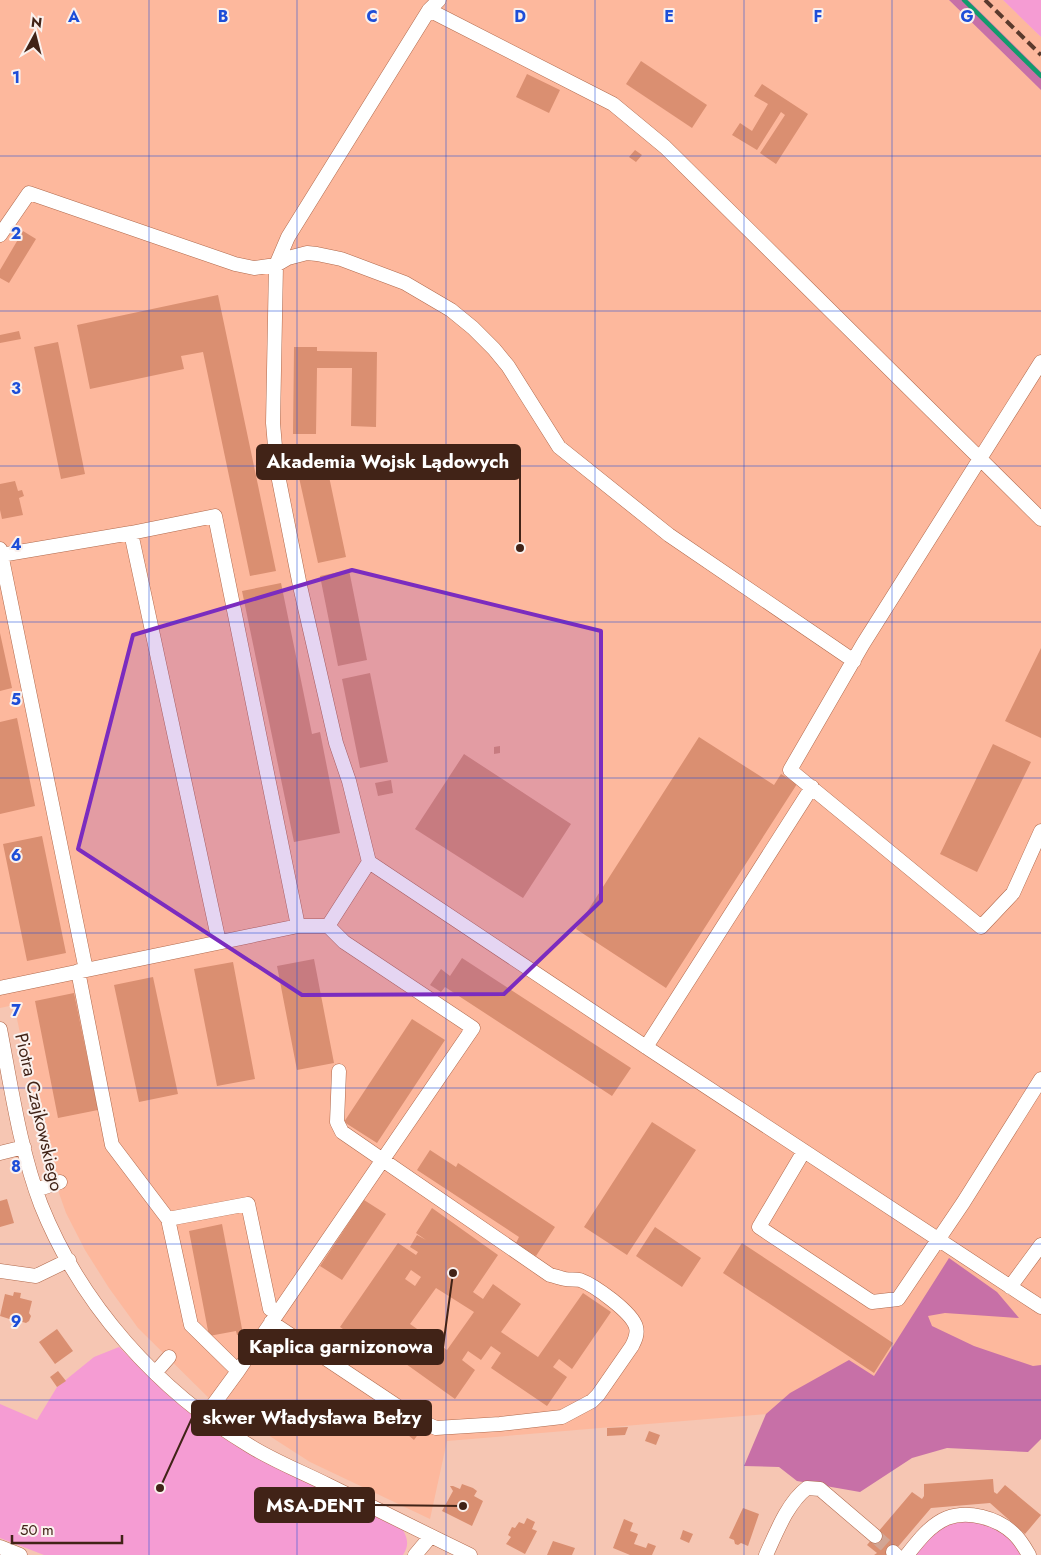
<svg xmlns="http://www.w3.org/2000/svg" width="1041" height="1555" font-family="Jost,sans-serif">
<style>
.built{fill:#fdb89d}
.green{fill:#f59cd3}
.forest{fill:#c770a7}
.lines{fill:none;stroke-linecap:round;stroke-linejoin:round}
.stream{stroke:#129b6c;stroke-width:4.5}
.building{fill:#da8f71;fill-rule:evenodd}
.minor-tunnel{stroke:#d2a594;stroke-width:14;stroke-dasharray:14 7;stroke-linecap:butt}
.minor-casing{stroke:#b0694c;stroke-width:15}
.minor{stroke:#fff;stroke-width:14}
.rail{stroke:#5b3a2d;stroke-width:4;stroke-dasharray:10 5;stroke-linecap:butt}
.marked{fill:#7b2cbf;fill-opacity:0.2;stroke:#7b2cbf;stroke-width:4;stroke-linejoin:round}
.grid{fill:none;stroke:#1d4ed8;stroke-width:1;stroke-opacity:0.55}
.labels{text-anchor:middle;stroke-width:4;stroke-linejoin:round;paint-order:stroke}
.street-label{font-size:18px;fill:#412317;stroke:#faf1ee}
.grid-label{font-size:16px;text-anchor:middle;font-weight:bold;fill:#1d4ed8;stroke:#faf1ee;stroke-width:4;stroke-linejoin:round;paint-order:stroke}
.leader{fill:none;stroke:#412317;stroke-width:2}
.callout-dot{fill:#412317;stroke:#faf1ee;stroke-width:2}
.callout{fill:#412317;stroke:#412317;stroke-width:2}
.callout-label{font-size:19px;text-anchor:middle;font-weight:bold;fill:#fff}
</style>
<rect width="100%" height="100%" fill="#f6c6b3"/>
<path class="built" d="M0,0H949L1041,90V1391L447,1441L430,1519L310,1462L240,1417L221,1410L138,1328L109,1288L85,1250L66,1213L53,1176L41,1131L14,1005L0,1008Z
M968,0H1003L1041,37V72Z"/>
<path class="green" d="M1003,0H1041V37Z
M119,1347L169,1396L212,1431L242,1449L403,1530C408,1539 409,1546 403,1555H44L0,1538V1404L37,1420L57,1387L94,1357Z
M957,1520C992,1521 1004,1528 1025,1555H913L938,1528Z"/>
<path class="forest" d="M949,0H968L1041,72V90Z
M949,1258L997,1292L1019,1318L945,1313L928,1316L932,1326L974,1346L1033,1366L1041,1365V1439L1028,1452L947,1448L912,1458L860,1492L797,1481L779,1467L744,1466L766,1414L790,1393L849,1360L874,1376Z"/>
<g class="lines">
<path class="stream" d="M964,0L1041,76"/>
</g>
<path class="building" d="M641,61L707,105L692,128L626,84Z
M527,74L560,90L549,113L516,97Z
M762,84L808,114L776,164L760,153L785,115L781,112L757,150L732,135L740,123L752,131L768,104L754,96Z
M635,150L642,155L636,162L629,157Z
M23,231L36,239L9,283L0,278V270Z
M218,295L276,571L250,576L203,352L181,356L184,369L90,389L77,325Z
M19,331L21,339L0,343V335Z
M58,342L85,474L61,479L34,347Z
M294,347H317V351L377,352L376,427L351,426L352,368H317L316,434H293Z
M327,467L346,557L318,563L298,473Z
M15,481L18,491L22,490L24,496L19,498L23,515L2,519L0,510V484Z
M349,570L367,660L338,666L320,576Z
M281,583L312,734L320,732L340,833L294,842L242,591Z
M0,633L12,688L0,691Z
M1041,648V738L1005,721Z
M370,673L388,762L360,768L342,679Z
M17,718L35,806L0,814V722Z
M699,737L774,785L781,774L797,784L666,988L576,929Z
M993,744L1031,762L977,872L940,854Z
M500,746V753L494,754V747Z
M464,754L571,824L523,898L415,829Z
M391,780L393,793L378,796L375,783Z
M42,836L66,953L27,961L3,844Z
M462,958L631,1068L612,1096L445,987L441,992L430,985L441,969L450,976Z
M314,959L334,1063L297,1070L277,966Z
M233,962L255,1079L217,1086L194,969Z
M153,977L178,1094L139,1102L114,985Z
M74,993L98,1110L58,1118L35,1001Z
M412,1019L445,1040L377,1143L344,1122Z
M652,1122L696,1150L627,1255L584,1227Z
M430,1150L456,1167L458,1163L555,1227L536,1256L516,1243L519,1237L417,1170Z
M7,1199L14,1223L0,1227V1201Z
M364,1200L386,1214L342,1280L320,1266Z
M432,1208L498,1255L473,1292L483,1299L493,1284L521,1304L501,1332L538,1357L583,1293L611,1312L572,1369L559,1359L553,1367L567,1377L547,1406L491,1368L501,1353L491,1346L481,1360L468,1351L462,1360L475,1370L455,1399L399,1359L409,1344L400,1339L391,1353L363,1335L359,1340L340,1327L398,1243L416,1255L418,1252L410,1247L417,1235L426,1240L416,1233ZM411,1270L421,1277L415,1286L405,1279ZM436,1288L474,1312L447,1350L410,1324Z
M222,1224L243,1334L237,1335L236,1331L209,1336L189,1231Z
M655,1227L701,1258L682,1287L636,1256Z
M742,1243L893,1343L874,1373L723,1273Z
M14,1292L21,1293L20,1298L32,1301L29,1313L31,1316L29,1321L26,1323L19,1321V1322L0,1316L5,1294L13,1296Z
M57,1329L73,1351L55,1364L39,1342Z
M58,1371L66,1381L57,1387L50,1377Z
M628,1427L625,1435L607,1436V1428Z
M413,1429L419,1433L414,1440L408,1435Z
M649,1431L660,1435L656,1445L645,1441Z
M993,1479L994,1492L997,1494L1005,1485L1041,1515L1025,1534L990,1503L931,1508L891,1555H874L877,1553L867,1545L912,1492L922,1499L924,1496V1484Z
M462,1484L473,1488L477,1491L474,1496L483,1501L472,1526L442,1511L453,1491L450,1486H453L460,1489Z
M743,1508L759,1514L748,1546L741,1543L738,1545L735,1544L734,1540L729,1538Z
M527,1518L535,1522L532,1529L537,1531L525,1554L506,1544L511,1537L508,1535L512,1527L515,1528L519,1522L524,1524Z
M624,1519L633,1523L630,1531L638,1534L634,1544L646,1548L648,1543L656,1546L652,1555H630L613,1548Z
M683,1530L693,1534L689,1543L680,1539Z
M553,1541L575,1548L572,1555H547Z"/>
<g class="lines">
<path class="minor-tunnel" d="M875,1536L893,1552"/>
<g class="minor-casing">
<path id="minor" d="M429,10L613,104L665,147L1041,519
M0,235L29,193L235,264L254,268L276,265L288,258L307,253L317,254L341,259L405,283L451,310L473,328L494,349L508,366L559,447L669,535L854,661
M1041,362L863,644L790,770L981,927L1013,893L1041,831
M131,533L219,942
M0,549L86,970
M1,555L131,533L215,516L298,926
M369,862L349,781L336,743L300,586L277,470L273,423L276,265L288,237L429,10L439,0
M78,971L112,1145L168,1219L191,1325L238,1371
M0,988L298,926H328L369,862L646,1047L1041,1307
M0,1029C11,1086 20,1150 41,1205C81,1305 158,1391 250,1446C274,1461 302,1472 328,1485C375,1508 422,1532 470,1555
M646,1047L812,787
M804,1151L759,1227L872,1302L898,1299L963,1203L1041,1079
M0,1153L24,1147
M36,1190L60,1182
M168,1219L248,1204L270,1309L277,1313
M0,1271L36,1276L69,1260
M1010,1287L1041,1245
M271,1322L418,1420L436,1428L500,1424L562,1417L592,1401L598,1395L632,1346C635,1340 638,1334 636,1327C632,1312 594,1285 580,1280C575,1279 570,1280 565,1279C560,1278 555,1276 550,1275L342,1132L337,1122L339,1071
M155,1373L169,1357
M205,1416L238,1371L473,1028L344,942L328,926
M0,1547L20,1555
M893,1552L896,1555
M415,1555L431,1536
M766,1555C776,1533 788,1502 807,1488L820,1489L875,1536
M907,1555C918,1541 930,1525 947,1518C968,1510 997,1518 1013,1533C1020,1539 1025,1548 1029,1555"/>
</g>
<use href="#minor" class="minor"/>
<path class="rail" d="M985,0L1041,55"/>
</g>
<path class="marked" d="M352,570L601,631V901L504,994L302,995L78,849L133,635Z"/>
<path class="grid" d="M149,0V1555M297,0V1555M446,0V1555M595,0V1555M744,0V1555M892,0V1555M0,156H1041M0,311H1041M0,466H1041M0,622H1041M0,778H1041M0,933H1041M0,1088H1041M0,1244H1041M0,1400H1041"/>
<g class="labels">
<g class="street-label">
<text transform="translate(39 1112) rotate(77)" y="6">Piotra Czajkowskiego</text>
</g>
</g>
<g class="grid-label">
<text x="74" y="22">A</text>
<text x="223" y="22">B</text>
<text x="372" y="22">C</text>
<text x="520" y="22">D</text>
<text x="669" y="22">E</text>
<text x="818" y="22">F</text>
<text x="967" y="22">G</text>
<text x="16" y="83">1</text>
<text x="16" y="239">2</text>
<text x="16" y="394">3</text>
<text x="16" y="550">4</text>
<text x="16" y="705">5</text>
<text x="16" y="861">6</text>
<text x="16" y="1016">7</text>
<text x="16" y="1172">8</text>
<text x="16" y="1327">9</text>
</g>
<path class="leader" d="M520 548L520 462M453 1273L443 1347M160 1488L192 1418M463 1506L374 1505"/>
<g class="callout-dot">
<circle cx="520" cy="548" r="5"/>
<circle cx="453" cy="1273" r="5"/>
<circle cx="160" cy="1488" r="5"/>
<circle cx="463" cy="1506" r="5"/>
</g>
<g class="callout">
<rect x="257" y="445" width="263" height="34" rx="5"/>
<rect x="239" y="1330" width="204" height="34" rx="5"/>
<rect x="192" y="1401" width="239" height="34" rx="5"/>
<rect x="255" y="1488" width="119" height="34" rx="5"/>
</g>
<g class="callout-label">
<text x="388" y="468">Akademia Wojsk Lądowych</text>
<text x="341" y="1353">Kaplica garnizonowa</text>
<text x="312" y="1424">skwer Władysława Bełzy</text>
<text x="315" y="1512">MSA-DENT</text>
</g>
<g transform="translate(35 35) rotate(7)" stroke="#faf1ee" stroke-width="4" paint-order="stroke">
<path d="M0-4L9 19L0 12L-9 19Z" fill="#412317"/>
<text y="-8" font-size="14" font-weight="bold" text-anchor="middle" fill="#412317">N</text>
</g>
<path d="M12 1535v8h110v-8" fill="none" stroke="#412317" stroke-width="2.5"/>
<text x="20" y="1535" font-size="15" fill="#412317" stroke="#faf1ee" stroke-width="4" paint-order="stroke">50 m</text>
</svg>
